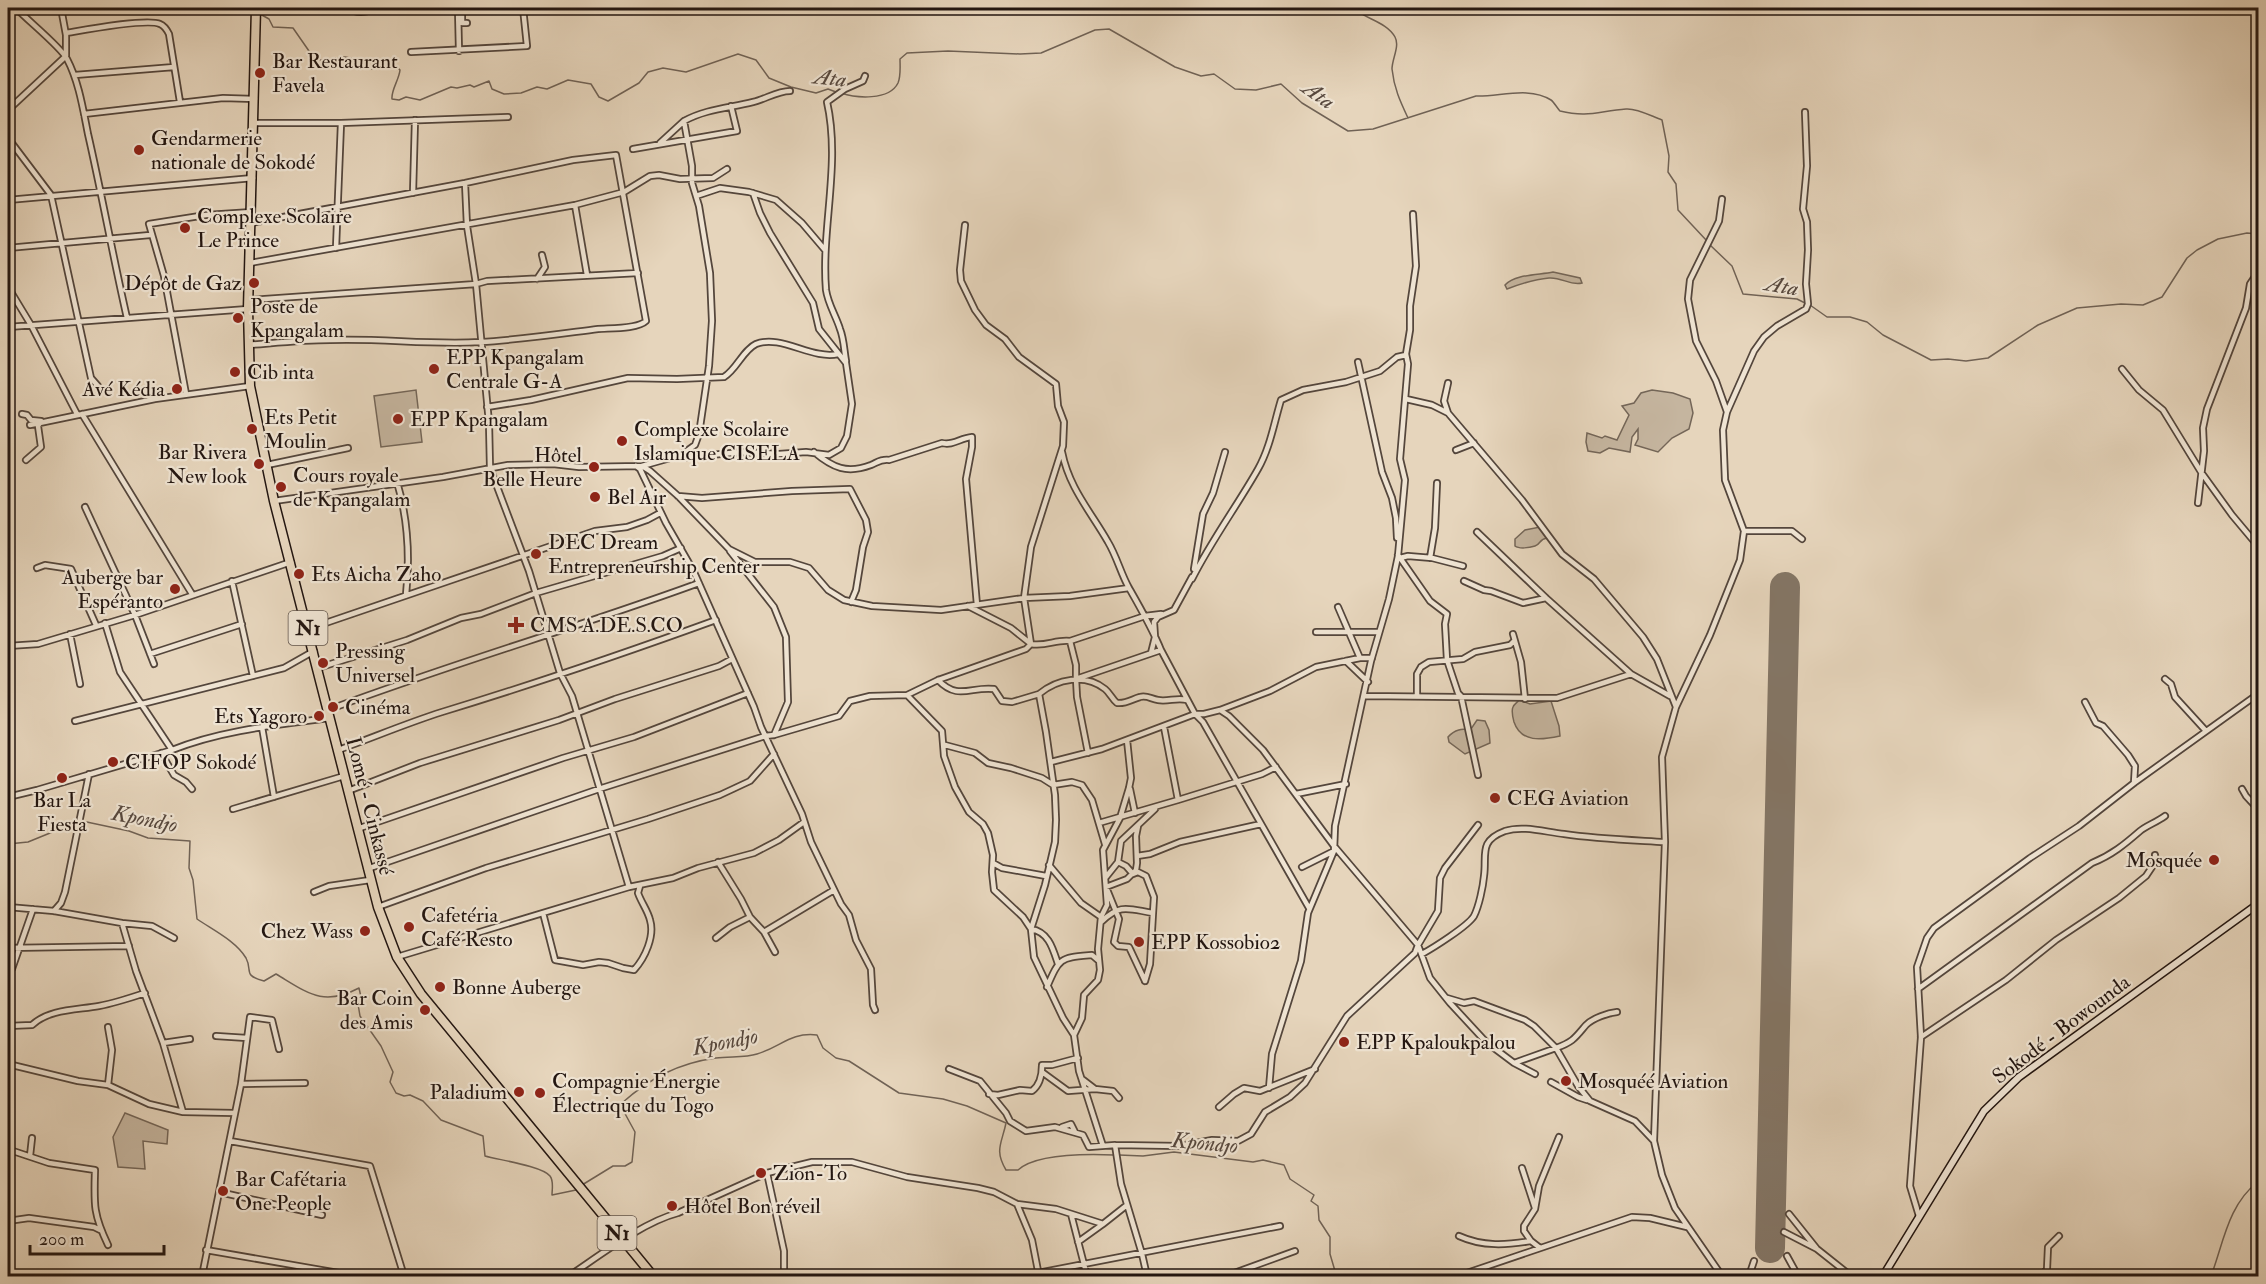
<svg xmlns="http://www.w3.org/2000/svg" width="2266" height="1284" font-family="'IM FELL Double Pica',serif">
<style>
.green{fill:#c5b59f;stroke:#746658;stroke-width:1.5}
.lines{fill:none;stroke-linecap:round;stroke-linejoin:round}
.stream{stroke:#706255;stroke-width:1.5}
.runway{stroke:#847666;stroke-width:30}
.street-casing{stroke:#54463c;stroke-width:8}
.secondary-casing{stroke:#231611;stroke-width:9}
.highway-casing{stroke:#231611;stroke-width:11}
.street{stroke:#efe4d3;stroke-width:4.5}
.secondary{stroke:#efe4d3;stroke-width:6}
.highway{stroke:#e6d5bc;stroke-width:8}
.poi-dot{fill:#8f2418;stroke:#efe4d3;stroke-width:2}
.labels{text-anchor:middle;stroke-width:4.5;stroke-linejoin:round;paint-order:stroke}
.shield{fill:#efe4d3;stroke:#60544b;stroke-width:1.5}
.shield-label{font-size:20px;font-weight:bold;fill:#231611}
.poi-label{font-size:21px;fill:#231611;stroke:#efe4d3;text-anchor:start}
.street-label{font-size:21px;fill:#231611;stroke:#efe4d3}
.water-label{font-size:22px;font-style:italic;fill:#57483e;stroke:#efe4d3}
</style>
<rect width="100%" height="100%" fill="#e6d5bc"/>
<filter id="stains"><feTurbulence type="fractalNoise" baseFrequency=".00333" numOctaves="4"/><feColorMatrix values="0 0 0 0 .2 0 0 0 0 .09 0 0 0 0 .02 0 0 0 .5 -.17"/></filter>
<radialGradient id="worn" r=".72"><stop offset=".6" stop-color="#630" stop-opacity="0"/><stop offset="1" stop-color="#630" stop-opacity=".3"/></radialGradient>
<path class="green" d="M1553,272L1580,278L1582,283C1570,286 1562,277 1549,278C1536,279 1520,284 1507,289L1505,285C1515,274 1539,275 1553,272Z
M416,390L422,442L381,447L374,396Z
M1652,390L1673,393L1690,399L1693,413L1689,429L1672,438L1658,452L1635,445L1638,439V429L1632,437L1630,452L1609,448L1600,453L1588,451L1586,442L1587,433L1602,438L1605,436L1617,440L1629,415L1622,406L1634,403L1641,393Z
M1540,527L1547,538C1539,539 1541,544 1535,546C1529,548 1519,549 1515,546V539L1525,530Z
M1519,700L1530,704L1551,701L1559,726L1560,736C1542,740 1521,743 1514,722C1513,718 1511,711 1513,707C1514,704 1517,703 1519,700Z
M1477,720L1485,721L1489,730L1490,743L1465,754L1449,742L1448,737C1455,729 1462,729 1471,729Z
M125,1113L168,1130L167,1144L143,1141L145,1169L118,1167L113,1137Z"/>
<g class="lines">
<path class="stream" d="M213,8L252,11
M1353,8C1365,19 1387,22 1395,37C1400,46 1392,59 1392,69C1394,88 1400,101 1408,118
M260,14L269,19L273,27L293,28L309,51L320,60L345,57L356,59L372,69L381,64L393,63L400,70C399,80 391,90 392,99L399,100L406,97L420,100L451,87L457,88L470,85L474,87L489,81L492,89L504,94L521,93L537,87L547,89L568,80L591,84L599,97L608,101L639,83L648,72L663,68L686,72L738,54L756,60L769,78L791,87L816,93L828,89L836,92
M841,93C856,98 889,101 898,83C901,76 900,67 900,59L907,53L948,51L1020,54L1041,53L1095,30L1109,29L1175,67L1201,76L1214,74L1235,89L1256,90L1281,84L1302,103L1348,131L1373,129L1476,96C1499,97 1529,86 1551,100C1554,102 1557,108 1560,111C1588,118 1599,111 1626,109C1637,108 1651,116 1662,120L1669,156L1668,172L1676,184L1678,210L1707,241
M1710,245L1732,266L1743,294L1797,299L1805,303
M1810,305L1827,317H1850L1867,322L1883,335L1931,360L1948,359L1966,361L1988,358L2038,325L2077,308L2121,304L2143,305L2162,297L2187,258L2197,250L2218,239L2247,233L2258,234
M82,821L129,831L148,838L190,841L189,868L193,880L197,919C213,930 236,941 246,958C253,971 242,975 264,981L276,974C308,993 323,1007 359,988L361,997L358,1004L360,1016L381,1046L393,1072L390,1082L396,1093L404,1096L410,1095L423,1101L441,1120L483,1136L485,1156C499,1160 542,1166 550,1176C554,1181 552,1189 552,1195L576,1190
M8,844L28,842L77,822
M1119,1155L1143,1156L1174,1152L1253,1162L1263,1160L1284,1165L1290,1179L1314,1195L1311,1201L1318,1206L1319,1220L1330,1237V1254L1335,1271L1333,1273L1336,1276
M582,1185L613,1166H625L632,1162L635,1132L623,1110L622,1103C650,1078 679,1063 716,1058C729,1056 745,1058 757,1054C781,1047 790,1032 817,1035L823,1048L836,1058L849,1061L899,1093L943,1099L967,1106L1006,1123C1002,1143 994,1150 1006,1170H1018C1037,1153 1089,1154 1114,1155
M2211,1276C2223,1245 2228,1204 2258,1182"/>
<path class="runway" d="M1770,1248L1785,587"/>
<g class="street-casing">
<path id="street" d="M16,8C27,20 61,47 67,59C79,82 83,109 88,134C102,195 113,257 127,318
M349,8C358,16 371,10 382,8H533
M458,9L459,51
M458,13L462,14V23H467
M66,33C84,30 147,18 160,24C165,26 167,30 169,34L180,102
M411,52L527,46L523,8
M75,75L174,67
M8,110L66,56V35L61,8
M84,114L223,98L255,99
M254,123H341L508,117
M8,138L51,195L91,378L98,386
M660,143L684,121
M633,149L737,131L731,106
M465,183L467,226L476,284L489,423L490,468L529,571L560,673L572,696L629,887
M413,193L415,120
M696,196L720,188L749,192L776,200L802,223L825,250
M1722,199L1719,221L1690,280L1688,299L1696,341L1716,381L1727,412
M8,200L253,178
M575,205L587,275
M965,225L960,270L961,281L975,310L986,325L1005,339L1019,357L1056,384L1058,406L1064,422L1063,446L1031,547L1024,598L1070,596L1129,588
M8,248L150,235
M336,248L341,123
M250,263L575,205L624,192L650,176L659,175L680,179L713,178L727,169
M537,279L545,267L542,255
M8,287L31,325L77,414
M249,300L476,284L487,281L638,273
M8,327L248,309
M248,345C275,343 302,340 330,340C380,338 430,345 480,342C519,340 559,334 598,329C610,328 638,329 646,321L616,155L573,160L465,183L251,223
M846,361C844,350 844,339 840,329C836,316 828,304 826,290C821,227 841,164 827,102L845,89L863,81L865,76
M1358,362L1382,472L1392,498L1396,518L1397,538
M2122,369L2139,390L2163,410L2201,472L2232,515L2258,546
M186,394L164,276L149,224L206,215L252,212
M1406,399L1432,405L1448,413L1522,500L1562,554L1594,579L1643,637L1657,659L1676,707
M487,407L531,400L628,378L677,379L724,377C737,369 743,350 756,344C781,334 812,360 838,354
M1448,413L1444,401L1448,383
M22,414L27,415L31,420L41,421L38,426L41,447L26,460
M82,414L192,594
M30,425L155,399L250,386
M1456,450L1474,443
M814,452C833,468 847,474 871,465C878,462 881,459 889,460L942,443C953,446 960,438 972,437V447L966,479L977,605
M1062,452C1069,488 1091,512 1108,542C1117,557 1121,574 1129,588C1141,609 1152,628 1161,650
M679,458L742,452L779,454L806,452L829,455L841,448L847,436L852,404L846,363L819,329L813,303L770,233L760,213L753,193
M267,465L348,448
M636,466L640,469L666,523L693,570L754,707L761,727L802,814L811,842L841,904L849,915L856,940L871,969L873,1005L875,1010
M642,466L681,455L695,445L699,434L709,366L712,321L710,273L699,206L692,183V166L684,121C706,109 729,108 753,102C766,99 777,91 790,91
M397,482C408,519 410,557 406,595
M678,496L702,498L792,491L850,489L866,520L868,532L863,547L856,590L851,602
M274,501L443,477L508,465L553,464L579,467L642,466L650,471L678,496L729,549L755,562H790L809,568L828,590L844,600L872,606L941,610L1024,598L1031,644C1045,647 1057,639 1070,641L1076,665V679L1161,650L1195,714H1204L1220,710L1229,716L1263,750L1334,846L1418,945L1430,978L1450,1003L1486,1042L1514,1063L1556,1048L1578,1086L1590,1101L1635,1121L1654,1141
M2198,503L2204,451L2203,428L2207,409L2246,308L2250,284L2258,272
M85,507L135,615L154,664
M1744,531H1792L1802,539
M1477,532L1546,598L1631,674L1670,696
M730,551L774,607L786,637L788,702L774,735
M1398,555L1430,601L1447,614L1445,624L1447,660L1458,693L1461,696L1478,775
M1400,558L1408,556L1432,558L1463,566
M1430,558L1435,528L1437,483
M37,568L45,565L71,569L96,625
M1194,569L1203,514L1213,493L1225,452
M1192,579C1211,541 1237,506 1258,469C1270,448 1274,423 1281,400L1303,390L1346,382L1380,371L1397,357L1406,355
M232,581L253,676
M1464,581L1484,590L1491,591L1523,603L1546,598
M1338,607L1360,658
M105,623L120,672L172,750
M308,629L595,531L627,527L647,520L660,513
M1316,632H1379
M70,634L80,684
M1513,634L1521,662L1525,699
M1070,641L1145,616L1161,614
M8,646L38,644L135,615L291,562
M1151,653L1155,637L1154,622L1158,617L1174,610L1192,577
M150,654L242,624
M1346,661L1368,682
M318,668L407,640L461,618L481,614L536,593L663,556L681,548
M1076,679L1077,697L1088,753
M2165,679L2171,684L2175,697L2206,731
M938,680C958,701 971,686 994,689L1002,701L1012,702L1039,694
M907,695L938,680L1026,649L1031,644L1011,628L968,606
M1365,696L1557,698L1631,674
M1417,696V674L1421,667L1429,662L1463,659L1475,652L1510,645L1514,641
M2085,702L2096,723L2103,726L2128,755L2135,766L2134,783
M328,710C450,664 576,628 699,583
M1220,710L1270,691L1316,667L1360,658H1372
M75,721L284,668L314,651
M262,727L274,797
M945,745L975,753L988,763L1011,768L1042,778L1053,785L1072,782L1082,785L1092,800L1105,844
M338,750C372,738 407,723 442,712C534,684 625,653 716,620
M161,753L174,775L186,782L192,789
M1051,762L1102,749L1195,714L1203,722L1309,908
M1130,789L1135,813
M2242,789L2246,796L2258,809
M348,791L420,763L559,720L615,699L719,666L732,659
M1296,794L1346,784
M8,797L37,790L172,750C222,730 277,725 330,718
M1178,800L1262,774L1276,767
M233,809L344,776
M1099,823L1178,800L1164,727
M1138,826L1136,836L1137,863L1136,870L1127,879L1106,887L1119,919L1114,942L1118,946L1129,947L1145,981
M357,829L563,758L634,737L748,693
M1137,856L1150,854L1180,842L1261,824
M718,862L741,899L750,917L764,932L775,952
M1118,862L1126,866L1133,874L1138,872L1146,876L1154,897L1153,913
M993,863L1002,868L1046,876
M1049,865L1081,903L1101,917
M1302,867L1334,851
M367,869L599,789L765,736L774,735L839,716L850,701L870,696L907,695L942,731L944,756L955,787L969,812L983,824L988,833L993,855L992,872L994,890L1023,917L1031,929C1049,932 1053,949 1058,964
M1106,877L1118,862L1121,841L1155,809
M314,892L329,886L370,880
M8,907L54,911L122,923L136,971L163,1043L183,1112
M378,907L486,868L648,819L720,795L750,781L774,754
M54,911L61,903L65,892L89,774
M543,913L555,960L583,965L599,962L608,963L623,968L634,970C645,958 655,936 650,920C648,911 641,902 638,893L640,886
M1101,922C1121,903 1128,909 1153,913L1150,964L1145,981
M122,923L152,926L174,938
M764,932L834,890
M716,938L730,927L750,917
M8,948L129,946
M1422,954C1433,948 1468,926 1474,916C1479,906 1483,887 1484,876C1487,855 1478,841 1505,831C1523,825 1545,832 1564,834C1597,839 1631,840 1665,842
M397,957L629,887L673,878L698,868L754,853L779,840L804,822
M12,969L33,909
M1047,987C1060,957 1060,958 1092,955L1099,961
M1918,989L2092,863C2112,855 2125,844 2140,831C2146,826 2157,822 2165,816
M1447,998L1464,1003L1474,1001L1525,1020L1534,1026L1556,1048C1573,1042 1575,1038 1586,1025C1593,1018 1608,1013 1617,1012
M8,1026L32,1025C49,1009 77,1010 99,1006C115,1003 130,998 145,993
M1074,1035L1082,1018L1084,995L1098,980L1100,970L1098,949L1101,917L1107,905L1103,850L1120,818L1129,788L1131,778L1127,740
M216,1036L247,1038
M1921,1037L2006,980L2056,940L2119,898L2146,876L2156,861L2155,855
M163,1043L190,1039
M1514,1063L1535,1074
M8,1064L78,1081L108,1085L149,1104L183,1112L235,1113
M949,1069L980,1081L1006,1113L1010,1121L1026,1131L1055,1127L1083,1135L1089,1147L1115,1145L1121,1184L1142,1254L1147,1276
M1042,1072L1068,1091L1095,1089
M1082,1079L1095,1089L1113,1091L1119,1098
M1551,1082L1578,1097L1587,1100
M241,1084L305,1083
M108,1085L112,1050L108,1027
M1269,1088L1272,1054L1301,961L1308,913L1334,851L1335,826L1371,661L1389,599L1398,556L1405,480L1400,459L1408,364L1406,354L1410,330V306L1416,266L1413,214
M989,1094L998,1095L1020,1090L1032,1091C1040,1085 1042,1075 1042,1065H1052L1078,1058
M1219,1107L1234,1094L1244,1088L1260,1091L1315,1069
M1062,1127L1071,1124L1075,1132
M230,1141L370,1166L404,1276
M1115,1145L1180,1146L1212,1140L1238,1141L1251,1134L1265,1112L1290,1097L1305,1083L1347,1016L1415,953L1418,945L1438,911L1440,878L1445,868L1478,825
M1103,1146L1079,1071L1074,1035L1063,1018L1034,957L1031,929L1045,885L1055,842L1056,820L1055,795L1046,732L1039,694C1057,679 1085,673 1105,689C1110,693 1112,699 1117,703C1127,704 1132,699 1140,697C1147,695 1151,699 1158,700C1168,702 1177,697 1187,700
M30,1156L32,1138
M1522,1168L1535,1208
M767,1173L784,1251V1276
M8,1174L10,1150L49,1163L95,1170C94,1204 93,1214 108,1245
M219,1192L322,1215
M1017,1204L1032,1240L1039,1276
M1071,1214L1087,1276
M1789,1214L1817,1249L1851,1276
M1919,1216L1910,1186L1921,1037L1917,967L1927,938L1934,928L2030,858L2079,826L2134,783L2258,694
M8,1221L29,1218L94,1227L100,1230
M1784,1232L1817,1249
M1459,1236C1483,1247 1507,1245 1531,1241L1540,1248
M1531,1241L1524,1231V1226L1535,1209L1539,1186L1559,1137
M1078,1242L1103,1224
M206,1250L356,1276
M1787,1256L1798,1276
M8,1268L11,1276
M202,1276L241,1084L250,1017L272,1020L279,1049
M569,1276C599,1256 643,1222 678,1213L767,1173L812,1162H852L907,1177L978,1188L994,1192L1017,1204L1056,1209L1103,1224L1127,1205
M1022,1276L1280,1226
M1226,1276L1295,1251
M1458,1276L1632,1217L1650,1218L1687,1227
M1722,1276L1675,1208L1662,1175L1654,1141L1665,842L1662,757L1676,707L1710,635L1740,560L1744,531L1725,480L1723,430L1727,412L1754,351L1764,337L1777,326L1806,309L1808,304L1806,284L1808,250L1807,222L1803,209L1807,166L1805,112
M1749,1276L1754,1261
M2041,1276L2047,1269L2048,1247L2059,1236"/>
</g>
<g class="secondary-casing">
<path id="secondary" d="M1883,1276L1984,1111L2019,1077L2258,904"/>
</g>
<g class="highway-casing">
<path id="highway" d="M256,8L248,309L250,386L274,501L378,907L397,957L421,994L653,1276"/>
</g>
<use href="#street" class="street"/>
<use href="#secondary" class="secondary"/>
<use href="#highway" class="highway"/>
</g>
<g class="poi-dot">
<circle cx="260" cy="73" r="6"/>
<circle cx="139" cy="150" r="6"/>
<circle cx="185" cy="228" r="6"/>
<circle cx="254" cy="283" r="6"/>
<circle cx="238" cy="318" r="6"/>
<circle cx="434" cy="369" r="6"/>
<circle cx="235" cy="372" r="6"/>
<circle cx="177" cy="389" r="6"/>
<circle cx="398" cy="419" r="6"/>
<circle cx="252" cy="429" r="6"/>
<circle cx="622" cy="441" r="6"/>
<circle cx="259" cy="464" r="6"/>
<circle cx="594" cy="467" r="6"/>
<circle cx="281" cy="487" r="6"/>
<circle cx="595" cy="497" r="6"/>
<circle cx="536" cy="554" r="6"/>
<circle cx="299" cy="574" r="6"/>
<circle cx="175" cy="589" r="6"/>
<path d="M513 616h6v6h6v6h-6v6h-6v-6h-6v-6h6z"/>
<circle cx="323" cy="663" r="6"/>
<circle cx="333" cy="707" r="6"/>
<circle cx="319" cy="716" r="6"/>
<circle cx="113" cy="762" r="6"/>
<circle cx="62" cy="778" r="6"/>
<circle cx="1495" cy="798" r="6"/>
<circle cx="2214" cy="860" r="6"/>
<circle cx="409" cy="927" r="6"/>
<circle cx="365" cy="931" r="6"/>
<circle cx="1139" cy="942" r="6"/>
<circle cx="440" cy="987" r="6"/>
<circle cx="425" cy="1010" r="6"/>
<circle cx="1344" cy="1042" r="6"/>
<circle cx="1566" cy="1081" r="6"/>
<circle cx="519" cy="1092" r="6"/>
<circle cx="540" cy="1093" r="6"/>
<circle cx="761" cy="1173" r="6"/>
<circle cx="223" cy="1191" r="6"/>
<circle cx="672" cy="1206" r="6"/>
</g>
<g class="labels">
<g class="shield">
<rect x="288.5" y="611" width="39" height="34" rx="4.5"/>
<rect x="597.5" y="1216" width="39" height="34" rx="4.5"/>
</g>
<g class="shield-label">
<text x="308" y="635">N1</text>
<text x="617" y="1240">N1</text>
</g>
<g class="poi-label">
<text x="272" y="68">Bar Restaurant<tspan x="272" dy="24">Favela</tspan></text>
<text x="151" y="145">Gendarmerie<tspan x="151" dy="24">nationale de Sokodé</tspan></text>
<text x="197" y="223">Complexe Scolaire<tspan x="197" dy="24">Le Prince</tspan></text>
<text x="242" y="290" text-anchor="end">Dépôt de Gaz</text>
<text x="250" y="313">Poste de<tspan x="250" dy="24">Kpangalam</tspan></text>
<text x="446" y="364">EPP Kpangalam<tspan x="446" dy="24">Centrale G-A</tspan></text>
<text x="247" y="379">Cib inta</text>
<text x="165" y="396" text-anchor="end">Avé Kédia</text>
<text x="264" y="424">Ets Petit<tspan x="264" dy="24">Moulin</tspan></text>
<text x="410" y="426">EPP Kpangalam</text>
<text x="634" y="436">Complexe Scolaire<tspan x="634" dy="24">Islamique CISELA</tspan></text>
<text x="247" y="459" text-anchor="end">Bar Rivera<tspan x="247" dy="24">New look</tspan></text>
<text x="582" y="462" text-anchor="end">Hôtel<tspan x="582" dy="24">Belle Heure</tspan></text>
<text x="293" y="482">Cours royale<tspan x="293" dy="24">de Kpangalam</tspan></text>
<text x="607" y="504">Bel Air</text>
<text x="548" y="549">DEC Dream<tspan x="548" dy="24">Entrepreneurship Center</tspan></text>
<text x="311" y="581">Ets Aicha Zaho</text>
<text x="163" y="584" text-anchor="end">Auberge bar<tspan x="163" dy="24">Espéranto</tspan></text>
<text x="530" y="632">CMS A.DE.S.CO</text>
<text x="335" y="658">Pressing<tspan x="335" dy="24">Universel</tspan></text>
<text x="345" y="714">Cinéma</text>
<text x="307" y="723" text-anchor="end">Ets Yagoro</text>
<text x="125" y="769">CIFOP Sokodé</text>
<text x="1507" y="805">CEG Aviation</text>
<text x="62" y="807" text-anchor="middle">Bar La<tspan x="62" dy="24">Fiesta</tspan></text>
<text x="2202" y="867" text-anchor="end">Mosquée</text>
<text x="421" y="922">Cafetéria<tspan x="421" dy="24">Café Resto</tspan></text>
<text x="353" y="938" text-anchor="end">Chez Wass</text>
<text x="1151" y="949">EPP Kossobio2</text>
<text x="452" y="994">Bonne Auberge</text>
<text x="413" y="1005" text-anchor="end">Bar Coin<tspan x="413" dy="24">des Amis</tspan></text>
<text x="1356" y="1049">EPP Kpaloukpalou</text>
<text x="552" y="1088">Compagnie Énergie<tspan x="552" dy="24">Électrique du Togo</tspan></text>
<text x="1578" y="1088">Mosquéé Aviation</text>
<text x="507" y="1099" text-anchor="end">Paladium</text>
<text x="773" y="1180">Zion-To</text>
<text x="235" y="1186">Bar Cafétaria<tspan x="235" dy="24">One People</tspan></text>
<text x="684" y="1213">Hôtel Bon réveil</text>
</g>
<g class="street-label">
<text transform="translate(370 806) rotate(76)" y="7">Lomé - Cinkassé</text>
<text transform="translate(2061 1029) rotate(-37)" y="7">Sokodé - Bowounda</text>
</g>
<g class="water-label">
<text transform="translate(830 77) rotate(6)" y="8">Ata</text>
<text transform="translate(1319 94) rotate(35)" y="8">Ata</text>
<text transform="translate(1782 285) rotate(10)" y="8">Ata</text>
<text transform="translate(145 818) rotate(11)" y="8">Kpondjo</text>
<text transform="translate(725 1041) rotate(-11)" y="8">Kpondjo</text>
<text transform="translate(1205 1142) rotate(5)" y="8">Kpondjo</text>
</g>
</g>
<rect width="2266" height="1284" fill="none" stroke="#e6d5bc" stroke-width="30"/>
<rect x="9" y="9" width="2248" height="1266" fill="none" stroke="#231611" stroke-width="3"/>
<rect x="15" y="15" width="2236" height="1254" fill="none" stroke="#231611" stroke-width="1.5"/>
<path d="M30 1245v9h134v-9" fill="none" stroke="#231611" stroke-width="3"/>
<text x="39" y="1245" font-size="18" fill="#231611" stroke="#efe4d3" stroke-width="4.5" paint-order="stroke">200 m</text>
<rect width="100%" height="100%" filter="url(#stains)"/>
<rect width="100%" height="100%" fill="url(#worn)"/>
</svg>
